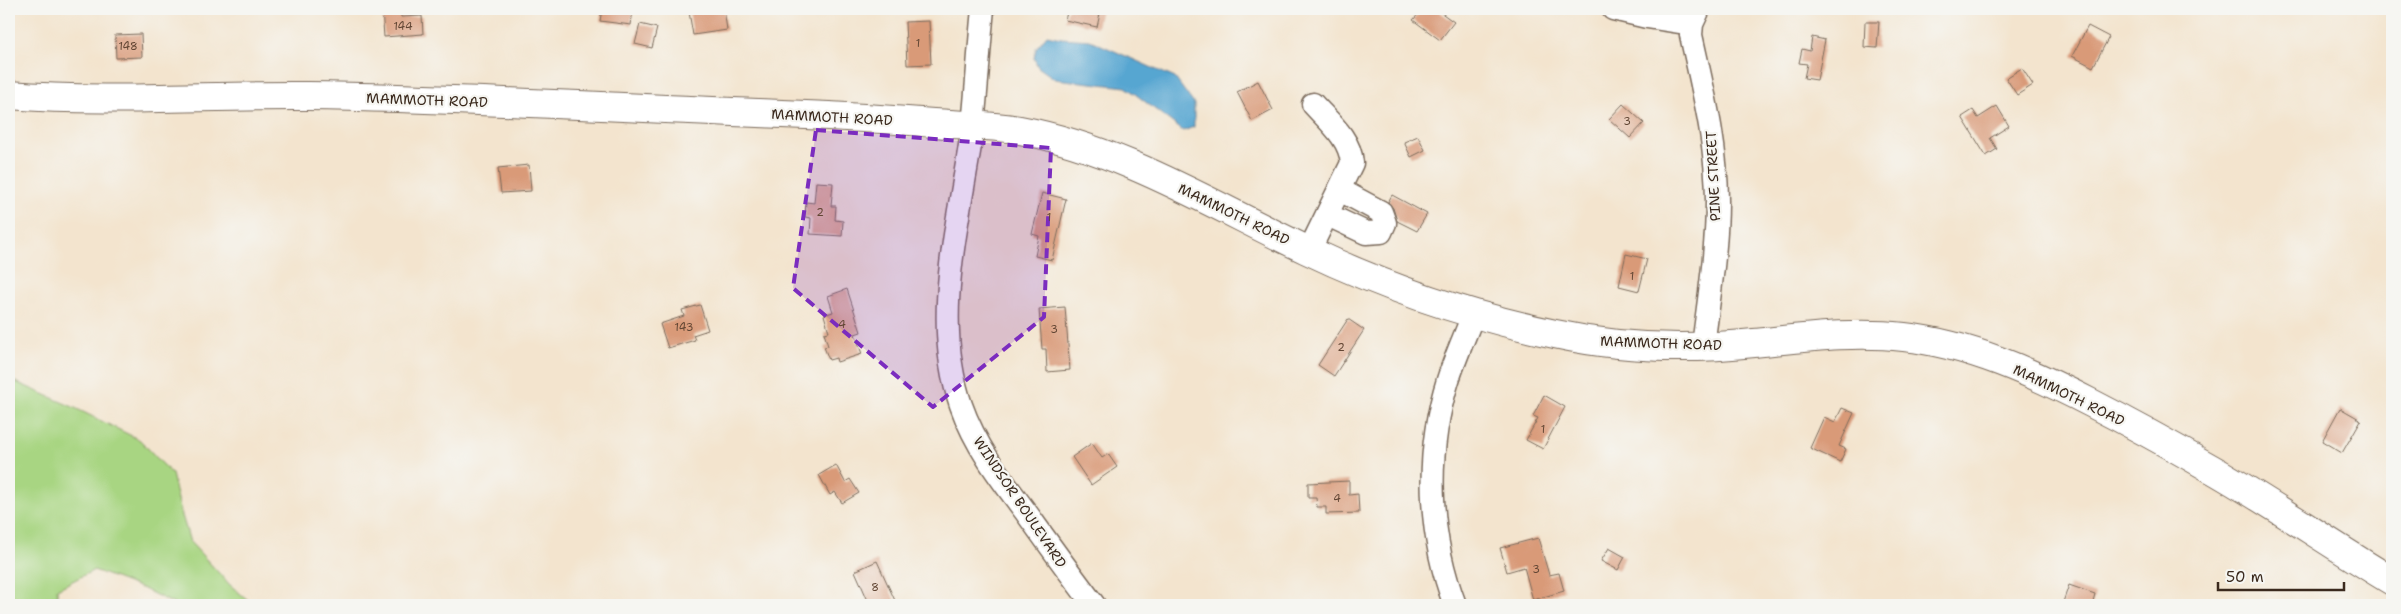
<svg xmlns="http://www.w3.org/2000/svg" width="2401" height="614" font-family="'Shantell Sans',sans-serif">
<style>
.green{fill:#a8d582;stroke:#728050}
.water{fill:#57a6d1;stroke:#496878}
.building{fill:#d99a78}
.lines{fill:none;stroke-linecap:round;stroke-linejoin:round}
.minor-casing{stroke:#7b6b5c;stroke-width:25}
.major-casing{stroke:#7b6b5c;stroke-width:30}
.minor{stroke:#fff;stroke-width:22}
.major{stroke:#fff;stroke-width:28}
.marked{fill:#7b2cbf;fill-opacity:0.2;stroke:#7b2cbf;stroke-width:4;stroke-dasharray:10 6;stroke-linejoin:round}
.labels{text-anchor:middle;stroke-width:4.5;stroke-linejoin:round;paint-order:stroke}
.number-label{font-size:11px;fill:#624634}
.street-label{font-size:14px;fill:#3b2a1e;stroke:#f6f6f2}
</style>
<rect width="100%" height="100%" fill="#f6f6f2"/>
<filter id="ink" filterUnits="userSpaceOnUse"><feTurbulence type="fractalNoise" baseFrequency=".02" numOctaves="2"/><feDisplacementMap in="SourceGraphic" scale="10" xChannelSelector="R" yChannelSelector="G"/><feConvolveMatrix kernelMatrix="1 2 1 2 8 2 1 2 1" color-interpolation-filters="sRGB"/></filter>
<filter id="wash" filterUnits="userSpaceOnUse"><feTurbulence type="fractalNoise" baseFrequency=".0096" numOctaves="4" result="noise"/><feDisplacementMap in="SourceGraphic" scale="20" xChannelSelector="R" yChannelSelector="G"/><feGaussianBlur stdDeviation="1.12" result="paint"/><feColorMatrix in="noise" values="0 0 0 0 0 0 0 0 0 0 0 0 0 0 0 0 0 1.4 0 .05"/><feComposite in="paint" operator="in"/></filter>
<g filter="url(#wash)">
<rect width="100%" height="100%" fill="#f3e4ce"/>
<path class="green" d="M9,379L73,407L140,440L172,474L181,512L190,542L230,585L254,605H176L144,589L94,570L57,589L58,605H9Z"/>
<path class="water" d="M1047,35L1061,38L1090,40L1175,78L1194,104V127L1183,131L1126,87L1055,79L1038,67L1034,58L1036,48Z"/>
<g id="blocks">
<path class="building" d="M382,9H400L401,17L422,16L423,34L384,37Z
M602,9H633L631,25L600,21Z
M713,9H724L727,30L693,35L689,12Z
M1068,9H1101L1097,27L1065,20Z
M1423,9H1436L1454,22L1440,40L1413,20Z
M929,21L931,64L907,65L905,22Z
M1865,22H1879L1877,48L1864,47Z
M640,24L657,28L652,48L635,44Z
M2088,26L2109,37L2093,67L2072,56Z
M141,34L142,57L116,58L115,35Z
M1812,37L1825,40L1817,80L1804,78L1807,64L1799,63L1802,49L1810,51Z
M2022,68L2033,85L2017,95L2006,78Z
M1258,81L1273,110L1252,121L1237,92Z
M1623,104L1644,123L1630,138L1609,119Z
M1997,106L2009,126L1990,138L1997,149L1986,156L1962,117L1973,110L1978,118Z
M1418,136L1425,150L1411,157L1404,142Z
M529,165L531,191L501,193L498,168Z
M816,182L833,183L831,206H836L835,220L843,221L842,236L810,234L811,218L805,217L806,202L814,203Z
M1042,193L1066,199L1052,260L1035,256L1039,236L1032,234Z
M1392,195L1427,214L1417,231L1397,221L1393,208L1388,202Z
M1626,254L1647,259L1639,291L1619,286Z
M847,289L861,332L855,334L862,354L837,362L836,358L829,360L824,347L828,346L824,333L829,332L824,315L833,312L828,296Z
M700,305L708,330L693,335L695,340L668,348L660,324L684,316L682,310Z
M1065,307L1070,370L1047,372L1046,349H1042L1039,309Z
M1348,319L1364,330L1334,376L1318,365Z
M1544,395L1565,407L1543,449L1526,440L1538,418L1533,416Z
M1842,408L1854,413L1839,446L1846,449L1840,462L1810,448L1824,417L1835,422Z
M2340,408L2361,420L2342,453L2322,441Z
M1092,443L1102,458L1108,454L1117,467L1091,485L1072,457Z
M836,465L845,482L850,479L859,493L842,503L835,492L830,495L819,475Z
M1349,481V495L1358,494L1359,513L1326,514V507H1317L1316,498H1308V483Z
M1538,538L1549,575L1559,573L1564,591L1533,600L1524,567L1507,572L1500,548Z
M1609,548L1625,557L1618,570L1601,561Z
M877,561L897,605H870L855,571Z
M2069,585L2095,594L2092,605H2062Z"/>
</g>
</g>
<g filter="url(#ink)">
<use href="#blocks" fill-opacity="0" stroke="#7b6b5c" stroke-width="1"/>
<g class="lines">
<g class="minor-casing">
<path id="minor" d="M983,9C979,48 977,87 973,125C961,216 930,316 961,405C975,445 1000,478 1025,511C1048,543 1070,574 1094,605
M1613,9L1647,17L1692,24
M1699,9L1692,24L1691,35C1703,90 1717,144 1717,201C1717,249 1709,298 1703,346
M1328,215L1366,233L1381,232L1385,223L1381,212L1340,190
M1309,251L1352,163C1350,138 1329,122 1313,104
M1455,605C1428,534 1425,453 1448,380C1455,358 1465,336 1473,315"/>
</g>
<g class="major-casing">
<path id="major" d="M9,95C109,103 208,95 308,96C458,98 608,107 758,113C816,115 875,118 933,123C962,125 991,125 1020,130C1122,149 1214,206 1307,250C1387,288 1469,316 1555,334C1619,348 1689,350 1754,343C1804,338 1853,331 1904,337C1969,344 2033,373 2091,403C2132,424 2172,446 2212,469C2273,504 2332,545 2392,581"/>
</g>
<use href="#minor" class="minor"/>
<use href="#major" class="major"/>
</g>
</g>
<path class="marked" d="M816,130L1051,148L1044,317L933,407L793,288Z"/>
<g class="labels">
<g class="number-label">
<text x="403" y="30">144</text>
<text x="918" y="47">1</text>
<text x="128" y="50">148</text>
<text x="1627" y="125">3</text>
<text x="820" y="216">2</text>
<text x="1049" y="221">1</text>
<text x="1632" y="280">1</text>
<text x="842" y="328">4</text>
<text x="684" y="331">143</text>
<text x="1054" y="333">3</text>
<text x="1341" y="351">2</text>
<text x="1543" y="433">1</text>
<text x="1337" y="502">4</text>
<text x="1536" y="573">3</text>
<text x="875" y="591">8</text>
</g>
<g class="street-label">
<text transform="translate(427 100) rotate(2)" y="5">MAMMOTH ROAD</text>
<text transform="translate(832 117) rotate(3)" y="5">MAMMOTH ROAD</text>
<text transform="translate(1713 176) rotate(-93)" y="5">PINE STREET</text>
<text transform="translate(1234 214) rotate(26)" y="5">MAMMOTH ROAD</text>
<text transform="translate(1661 343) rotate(2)" y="5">MAMMOTH ROAD</text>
<text transform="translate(2069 395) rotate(26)" y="5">MAMMOTH ROAD</text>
<text transform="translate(1020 502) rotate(56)" y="5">WINDSOR BOULEVARD</text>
</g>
</g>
<rect width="2401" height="614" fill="none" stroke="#f6f6f2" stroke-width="30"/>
<path d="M2218 582v8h126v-8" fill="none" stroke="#3b2a1e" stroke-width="2.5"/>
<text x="2226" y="582" font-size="15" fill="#3b2a1e" stroke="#f6f6f2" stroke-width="4" paint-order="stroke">50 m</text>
</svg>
